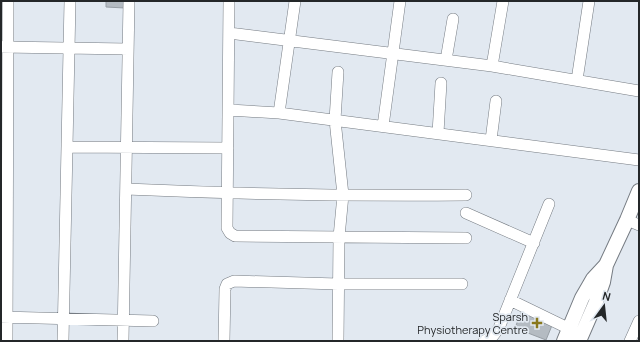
<svg xmlns="http://www.w3.org/2000/svg" width="640" height="342" font-family="Manrope,sans-serif">
<style>
.building{fill:#b4bbc2;stroke:#979ea5}
.lines{fill:none;stroke-linecap:round;stroke-linejoin:round}
.minor-casing{stroke:#757b82;stroke-width:12}
.major-casing{stroke:#757b82;stroke-width:16}
.minor{stroke:#fff;stroke-width:11}
.major{stroke:#fff;stroke-width:14}
.poi-dot{fill:#89781d;stroke:#e2e9f1;stroke-width:1.5}
.labels{text-anchor:middle;stroke-width:3.5;stroke-linejoin:round;paint-order:stroke}
.poi-label{font-size:11px;fill:#242729;stroke:#e2e9f1;text-anchor:end}
</style>
<rect width="100%" height="100%" fill="#e2e9f1"/>
<path class="building" d="M106,1H125V8L106,7Z
M522,310L553,323L546,340L515,328Z"/>
<g class="lines">
<g class="minor-casing">
<path id="minor" d="M229,1L227,228L230,233L235,236L466,238
M229,33L492,66L639,91
M2,47L128,49
M446,60L453,19
M492,66L503,1
M338,72L335,120L343,195L339,237L338,341
M577,80L589,1
M229,110L279,113L639,160
M279,113L295,1
M383,126L400,1
M438,133L441,83
M491,140L496,101
M67,147L228,148
M126,189C239,194 353,196 466,195
M466,213L534,243
M627,220L639,225
M510,300L576,332
M1,317L153,321
M7,341L8,1
M63,341L70,1
M123,341L129,1
M224,341L225,289L227,284L234,281L338,284H462
M484,341L493,336L499,328L549,204
M630,341L639,321"/>
</g>
<g class="major-casing">
<path id="major" d="M564,341L582,298L593,279L606,265
M579,341L596,302L603,282L606,265L627,220L639,191"/>
</g>
<use href="#minor" class="minor"/>
<use href="#major" class="major"/>
</g>
<path class="poi-dot" d="M535 317h4v4h4v4h-4v4h-4v-4h-4v-4h4z"/>
<g class="labels">
<g class="poi-label">
<text x="528" y="321">Sparsh<tspan x="528" dy="13">Physiotherapy Centre</tspan></text>
</g>
</g>
<rect width="640" height="342" fill="none" stroke="#242729" stroke-width="4"/>
<g transform="translate(604 306) rotate(15)" stroke="#e2e9f1" stroke-width="3" paint-order="stroke">
<path d="M0-3L7 15L0 10L-7 15Z" fill="#242729"/>
<text y="-6" font-size="11" font-weight="bold" text-anchor="middle" fill="#242729">N</text>
</g>
</svg>
